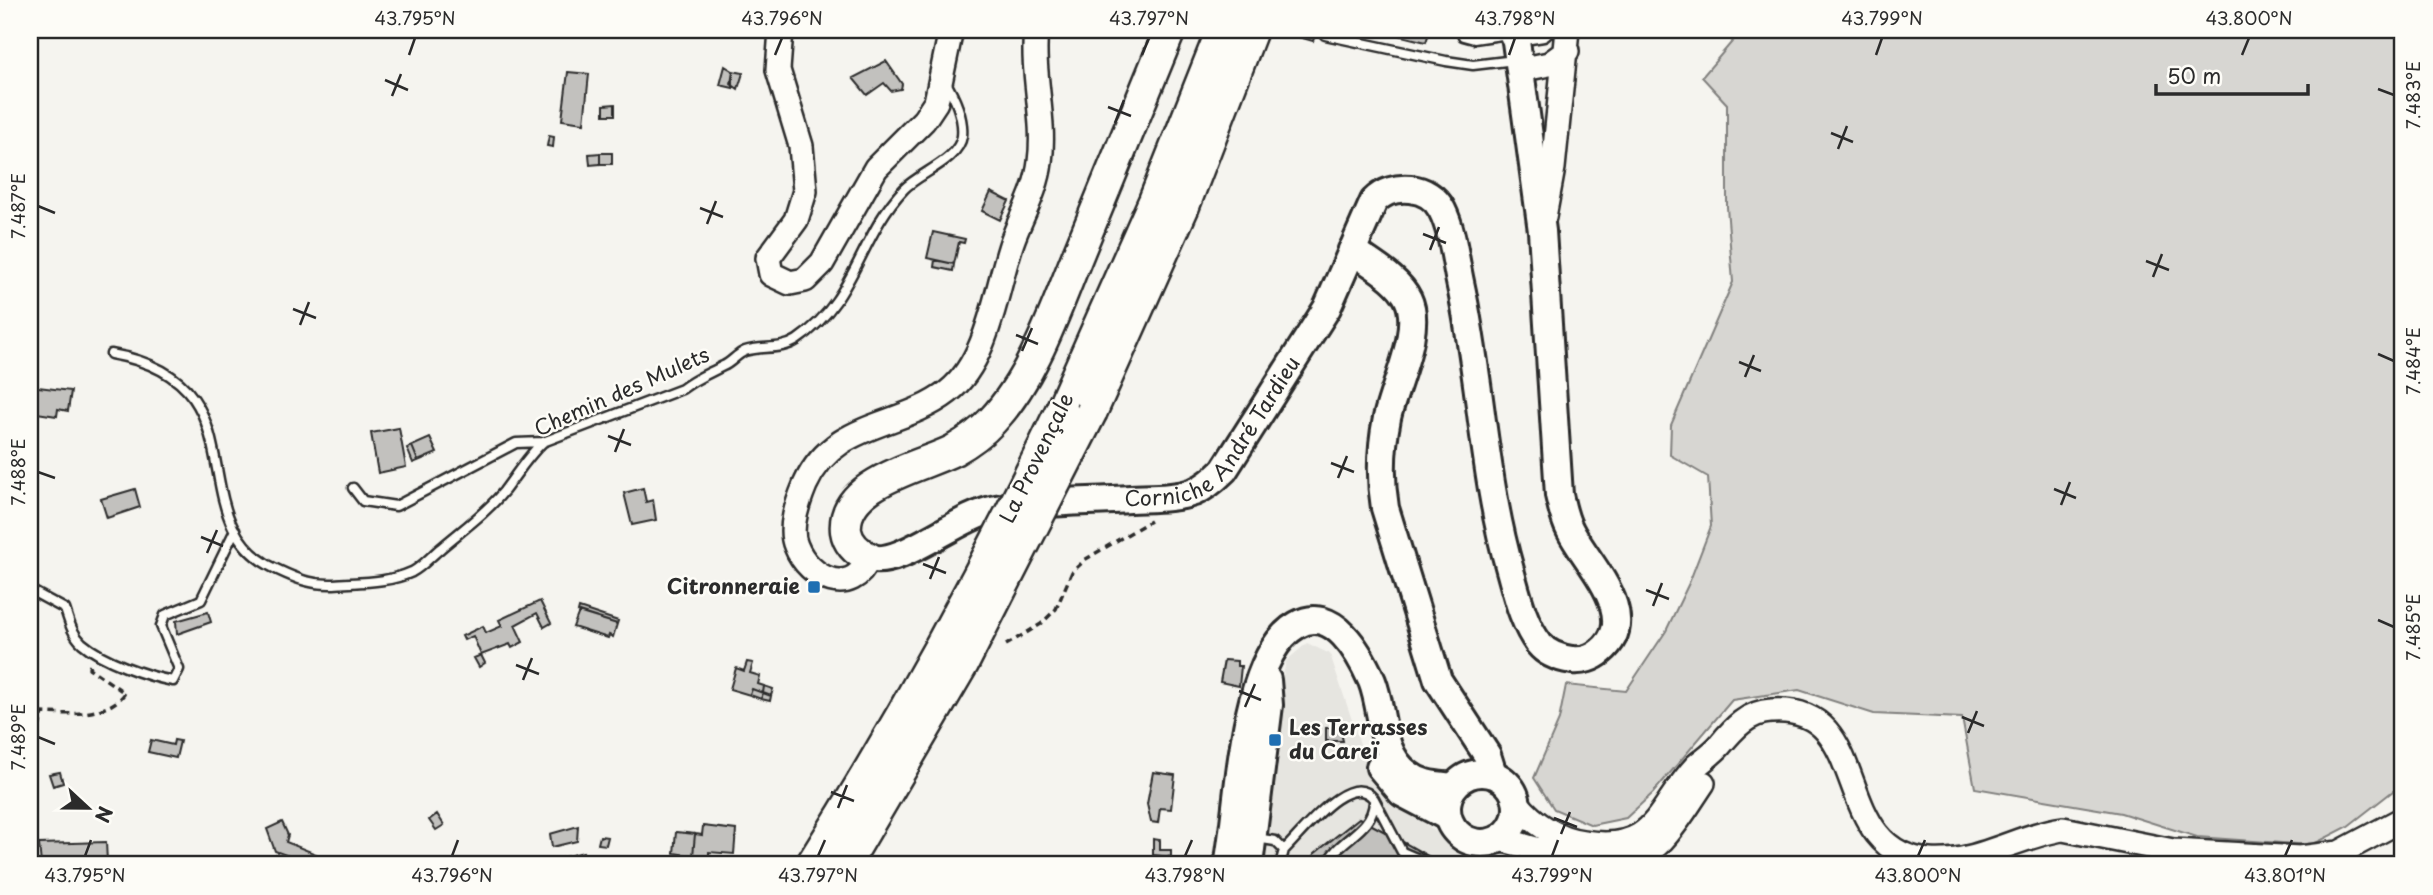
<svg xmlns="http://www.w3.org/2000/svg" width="2433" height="895" font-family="'Playpen Sans',sans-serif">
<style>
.built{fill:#e6e5e0}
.green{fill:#d7d6d2;stroke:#81807e;stroke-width:2}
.building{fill:#c2c1be;stroke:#2b2b2b;stroke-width:2}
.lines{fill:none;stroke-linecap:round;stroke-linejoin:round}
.lane-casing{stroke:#2b2b2b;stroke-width:13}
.secondary-casing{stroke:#2b2b2b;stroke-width:28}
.primary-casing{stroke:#2b2b2b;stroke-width:32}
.highway-casing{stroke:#2b2b2b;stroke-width:35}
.path{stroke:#2b2b2b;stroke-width:3.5;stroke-dasharray:7 5;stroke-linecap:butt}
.lane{stroke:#fdfcf7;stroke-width:8}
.secondary{stroke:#fdfcf7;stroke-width:23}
.primary{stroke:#fdfcf7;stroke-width:26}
.highway{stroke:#fdfcf7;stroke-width:30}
.highway-bridge-casing{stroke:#2b2b2b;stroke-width:35;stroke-linecap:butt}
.highway-bridge{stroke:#fdfcf7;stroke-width:30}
.ticks{fill:none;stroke:#2b2b2b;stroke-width:2.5}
.poi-dot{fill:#1f6fb2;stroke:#fdfcf7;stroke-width:2.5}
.labels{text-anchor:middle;stroke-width:5;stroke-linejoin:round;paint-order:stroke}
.street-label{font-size:21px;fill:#2b2b2b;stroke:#fdfcf7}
.poi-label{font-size:21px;font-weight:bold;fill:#2b2b2b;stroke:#fdfcf7;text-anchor:end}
.neatline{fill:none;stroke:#2b2b2b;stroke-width:2.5}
.ticks-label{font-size:18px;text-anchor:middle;fill:#2b2b2b}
</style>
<rect width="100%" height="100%" fill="#f5f4ef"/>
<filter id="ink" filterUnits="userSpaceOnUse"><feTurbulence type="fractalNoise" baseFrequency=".0143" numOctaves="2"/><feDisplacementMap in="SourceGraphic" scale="14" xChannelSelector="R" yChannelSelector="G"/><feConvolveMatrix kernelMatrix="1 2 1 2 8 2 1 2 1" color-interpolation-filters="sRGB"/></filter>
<g filter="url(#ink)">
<path class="built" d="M1307,643L1330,654L1364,756L1397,802L1479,865H1239L1259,792L1286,661Z"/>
<path class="green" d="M1742,30H2403V792L2393,791L2347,827L2312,845L2197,837L2121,813L1975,788L1962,718L1874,714L1799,690L1732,700L1653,793L1626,818L1592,825L1554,809L1534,778L1559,720L1566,685L1626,691L1666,631L1689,583L1711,526L1708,477L1670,455L1671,425L1733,282L1727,207V104L1702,77Z"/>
<path class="building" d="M1301,30H1317L1313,41L1299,37Z
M1391,30H1430L1426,42L1390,33Z
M886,61L902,84L901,89L891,91L884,83L867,95L853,78Z
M725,66L733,71V88L720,85Z
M733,71L743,73L738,89L731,84Z
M568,72L589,74L584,123L562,120Z
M615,104V115H604V105Z
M549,136L554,137L553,147L547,146Z
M600,153H612V164H600Z
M600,153V164L590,165L589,154Z
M991,192L1009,201L1000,220L982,211Z
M933,232L965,239L964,243L959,242L954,264L927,258Z
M935,260L954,264L953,271L934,267Z
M30,386L71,391L68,411L58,409L57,416L30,412Z
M399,428L406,467L378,473L371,433Z
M430,438L437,453L418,461L412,446Z
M412,446L418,461L413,463L407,448Z
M643,488L646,502L653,500L656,520L632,525L624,493Z
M135,489L140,507L107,518L101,499Z
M540,601L551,623L544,627L537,613L515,625L523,642L512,648L510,644L481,655L473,636L464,640L462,636L483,626L486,633L502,626L499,620Z
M579,608L618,621L617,624L578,612Z
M208,612L211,622L177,634L176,621Z
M579,612L617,624L613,637L609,635L608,638L573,627Z
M481,655L485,663L479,667L474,658Z
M1224,660L1237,661V666H1241L1239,686L1220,682Z
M747,662L753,663L750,673L760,676L758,684L764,686L763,693L752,689L750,695L730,689L736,668L744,671Z
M764,686L773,689L771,696L763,693Z
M752,689L763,693L761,699L750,695Z
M763,693L771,696L770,701L761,699Z
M1326,728H1340L1343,741H1326Z
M151,740L173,745L174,740L180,741L176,758L148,752Z
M60,772L63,783L53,786L49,774Z
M1153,772L1175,775L1171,809L1160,808L1158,823L1151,822L1147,804Z
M437,814L444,825L436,830L429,820Z
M1359,818L1387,833L1444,865H1309L1314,854Z
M282,822L288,835L286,842L316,854L313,865L275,851L267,829Z
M578,826L577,841L552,847L550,834Z
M703,826L736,830L734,854L709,852V858L693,856L695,834L702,835Z
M676,832L695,834L693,856L674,853Z
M600,836L608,837L606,845L598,844Z
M1153,839L1160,840V850H1171V857L1153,855Z
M106,842L107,862H93V865L41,864L39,844Z
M583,852L587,865H538Z"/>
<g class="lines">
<g class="lane-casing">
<path id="lane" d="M1461,30L1463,36L1474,39L1508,34
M1325,35L1446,61L1473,65L1515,60
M111,354C269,381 173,523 278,570C297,579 312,585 334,584C359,582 388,583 412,572C422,567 432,555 441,548C462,530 486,513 504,491C517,474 527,457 543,442L682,389C696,378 708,374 723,366C731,363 737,354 745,351C762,345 780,351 797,340C856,300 859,236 904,189C919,173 959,160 962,136C964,118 954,96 945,81
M353,488L363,501L396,506L516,443L543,442
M30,590L65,609C69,621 72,634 82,643C103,661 146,676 173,681L179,669L161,626L165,615L201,600L235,530
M1256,838L1275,841L1284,850L1280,865
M1284,850C1303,832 1350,768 1374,799L1402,852L1432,865
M1327,865C1337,838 1372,833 1374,802"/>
</g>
<g class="secondary-casing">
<path id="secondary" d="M781,30L778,70L801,146L805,191L796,220L768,258L771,274L790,283L805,280L822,263L876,168L924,120L936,102L951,30
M1515,34L1541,30
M1519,70L1549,64L1567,51
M1544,217L1553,168L1567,30
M869,558C852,599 809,579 796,546C788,528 798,502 805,485C834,420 900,429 948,392C989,360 996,288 1012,242C1021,216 1037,190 1040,162C1046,118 1031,74 1036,30
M1517,803C1535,825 1556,838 1583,842C1657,854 1656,809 1696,766C1704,759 1713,753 1720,745C1733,729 1748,712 1771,711C1876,703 1827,853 1930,861C1976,865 2019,835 2063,829L2173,851L2300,858L2339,853L2403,819
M1499,839C1549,850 1619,885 1662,840C1678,823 1690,802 1703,783"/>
</g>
<g class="primary-casing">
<g id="primary">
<path d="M1352,250C1370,264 1398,278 1408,299C1423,330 1394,385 1387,418C1381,448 1380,478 1385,508L1438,680L1487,755L1493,774"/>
<path id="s1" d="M869,558C900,568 957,516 996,509C1040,501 1086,502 1130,499C1151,498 1174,499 1194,492C1206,487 1215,479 1224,470L1327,308L1374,201C1392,182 1430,185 1442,210C1453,232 1455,259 1460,282C1481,378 1483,476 1510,570C1517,595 1523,623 1539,644C1547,654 1559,658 1572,660C1582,661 1593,658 1601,651C1643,616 1586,563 1570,530C1564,519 1562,507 1559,495L1542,231L1515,34"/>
<path d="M1380,767L1402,793L1448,817"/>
<circle cx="1482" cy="808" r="35"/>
<path d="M1228,865C1240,807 1240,657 1297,625C1333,604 1360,654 1372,681C1384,711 1379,753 1408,774C1421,785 1436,785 1453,787"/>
<path d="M1249,865L1269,705L1267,680"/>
</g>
</g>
<g class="highway-casing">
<path id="highway" d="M1514,30L1515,34
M1062,408L1154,201L1222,30
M1092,411L1184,206L1252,30
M869,558C857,552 848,544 846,531C841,482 921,467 954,450C968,442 981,433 992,421C1034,376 1056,308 1079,252C1110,178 1140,104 1170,30"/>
</g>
<path class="path" d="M1006,645L1041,624L1056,609L1072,572L1086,559L1150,521
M30,747L33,748L43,713C70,714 108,717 125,693L89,668L90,665"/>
<use href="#lane" class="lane"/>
<use href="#secondary" class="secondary"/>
<use href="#primary" class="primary"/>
<use href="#highway" class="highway"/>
<g class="highway-bridge-casing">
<path id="highway-bridge" d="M811,865C904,718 987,565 1062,408
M845,865L963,664L1092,411"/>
</g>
<use href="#highway-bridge" class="highway-bridge"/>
</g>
</g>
<path class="ticks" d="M409,55L415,38M775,55L782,38M1142,55L1149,38M1509,55L1515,38M1876,55L1882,38M2242,55L2249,38M385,80L408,90M2378,89L2394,95M392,96L401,74M1108,107L1131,116M1115,123L1124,100M1831,133L1853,142M1838,149L1847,126M38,206L55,213M700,208L723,217M707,224L716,201M1423,234L1446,243M1430,250L1439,227M2146,261L2169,270M2153,277L2162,254M293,309L316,318M300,325L309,302M1016,335L1038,344M1022,351L1032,328M2378,354L2394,361M1739,362L1761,371M1745,377L1754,355M608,436L631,445M615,452L624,429M1331,463L1354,472M38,472L55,478M1338,478L1347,456M2054,489L2076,498M2061,505L2070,482M201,537L223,546M207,553L217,530M923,564L946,573M930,579L939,557M1646,590L1669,599M1653,606L1662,583M2378,620L2394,627M516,665L539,674M523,680L532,658M1239,691L1261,700M1245,707L1255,684M1962,717L1984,726M1968,733L1977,711M38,737L55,744M831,792L854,801M838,808L847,785M1554,818L1577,827M1561,834L1570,812M85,856L91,840M452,856L458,840M818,856L825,840M1185,856L1192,840M1552,856L1558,840M1918,856L1925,840M2285,856L2292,840"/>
<g class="poi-dot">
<rect x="807" y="580" width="14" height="14" rx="3.5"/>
<rect x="1268" y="733" width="14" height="14" rx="3.5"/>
</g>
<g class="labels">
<g class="street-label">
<text transform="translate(622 392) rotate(-24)" y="7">Chemin des Mulets</text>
<text dy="7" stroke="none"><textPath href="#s1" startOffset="387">Corniche André Tardieu</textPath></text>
<text transform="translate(1037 458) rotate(-64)" y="7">La Provençale</text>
</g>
<g class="poi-label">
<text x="800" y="594">Citronneraie</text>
<text x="1289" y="735" text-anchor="start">Les Terrasses<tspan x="1289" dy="24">du Careï</tspan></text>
</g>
</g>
<rect width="2433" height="895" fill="none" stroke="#fdfcf7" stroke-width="77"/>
<g transform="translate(88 808) rotate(112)" stroke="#fdfcf7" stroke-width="5" paint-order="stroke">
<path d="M0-5L12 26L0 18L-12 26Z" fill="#2b2b2b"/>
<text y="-10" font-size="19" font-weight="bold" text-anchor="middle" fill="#2b2b2b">N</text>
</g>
<path d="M2156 84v10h152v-10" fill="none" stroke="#2b2b2b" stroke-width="3.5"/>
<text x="2167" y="84" font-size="21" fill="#2b2b2b" stroke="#fdfcf7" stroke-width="5" paint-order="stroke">50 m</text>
<rect x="38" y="38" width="2356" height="818" class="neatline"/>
<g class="ticks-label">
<text x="415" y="25">43.795°N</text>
<text x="782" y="25">43.796°N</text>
<text x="1149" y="25">43.797°N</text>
<text x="1515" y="25">43.798°N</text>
<text x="1882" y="25">43.799°N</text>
<text x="2249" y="25">43.800°N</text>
<text transform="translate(2414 95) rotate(-90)" y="6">7.483°E</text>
<text transform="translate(19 206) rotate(-90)" y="6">7.487°E</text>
<text transform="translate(2414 361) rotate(-90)" y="6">7.484°E</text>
<text transform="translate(19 472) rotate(-90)" y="6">7.488°E</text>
<text transform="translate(2414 627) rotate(-90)" y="6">7.485°E</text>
<text transform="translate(19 737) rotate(-90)" y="6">7.489°E</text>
<text x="85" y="882">43.795°N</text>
<text x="452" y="882">43.796°N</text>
<text x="818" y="882">43.797°N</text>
<text x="1185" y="882">43.798°N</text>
<text x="1552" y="882">43.799°N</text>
<text x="1918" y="882">43.800°N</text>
<text x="2285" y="882">43.801°N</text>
</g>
</svg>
